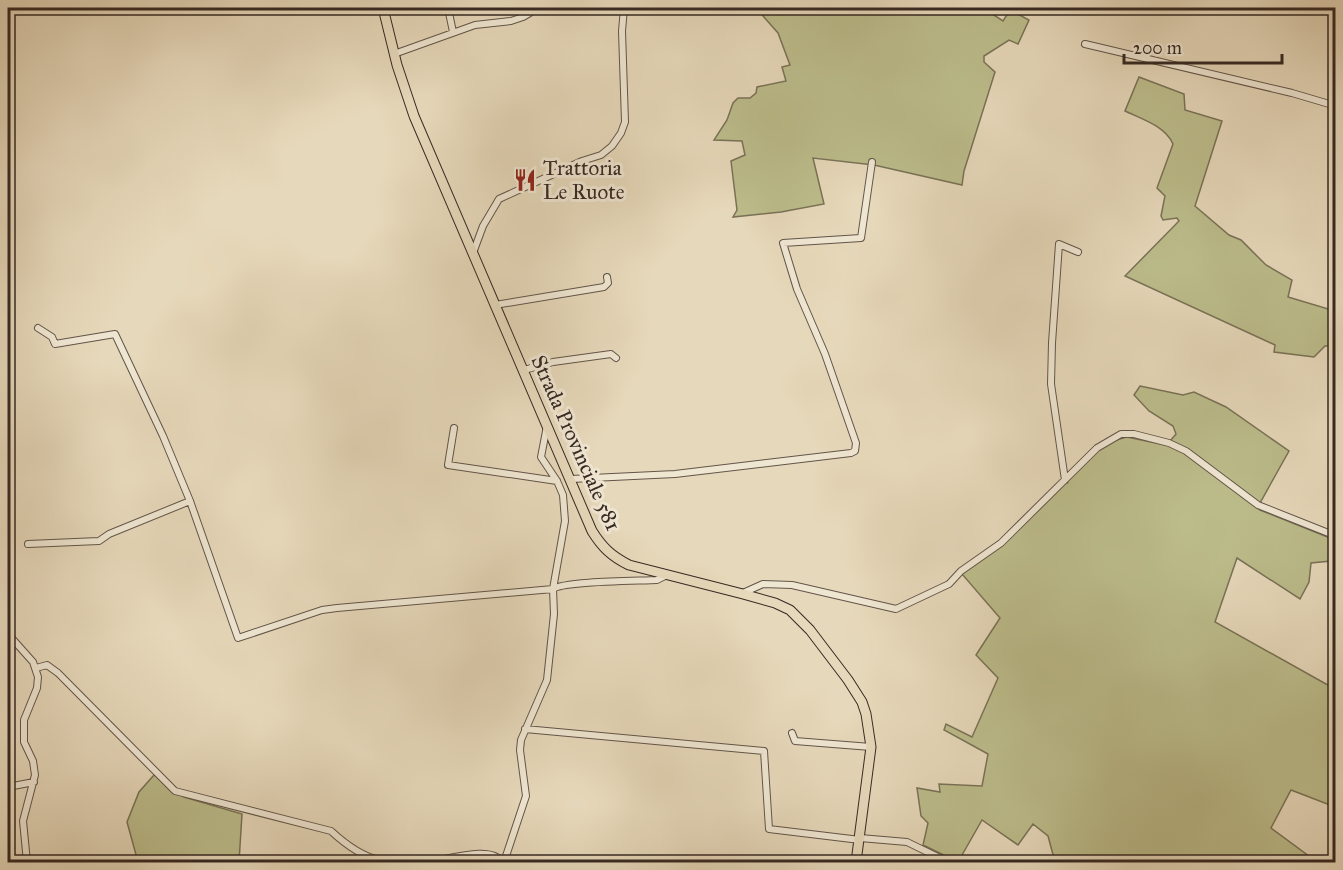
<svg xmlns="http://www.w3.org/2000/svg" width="1343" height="870" font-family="'IM FELL Great Primer',serif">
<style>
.green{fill:#bcbc8b;stroke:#797257;stroke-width:1.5}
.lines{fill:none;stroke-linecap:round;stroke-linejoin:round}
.minor-casing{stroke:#625549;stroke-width:8}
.primary-casing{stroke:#362923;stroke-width:11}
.minor{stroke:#efe6d2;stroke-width:6}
.primary{stroke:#e6d8ba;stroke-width:9}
.labels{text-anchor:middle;stroke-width:6;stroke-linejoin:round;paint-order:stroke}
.poi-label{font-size:21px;fill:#362923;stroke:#efe6d2;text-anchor:start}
.street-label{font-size:21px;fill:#362923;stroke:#efe6d2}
</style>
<rect width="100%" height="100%" fill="#e6d8ba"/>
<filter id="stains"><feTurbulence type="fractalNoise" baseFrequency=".00333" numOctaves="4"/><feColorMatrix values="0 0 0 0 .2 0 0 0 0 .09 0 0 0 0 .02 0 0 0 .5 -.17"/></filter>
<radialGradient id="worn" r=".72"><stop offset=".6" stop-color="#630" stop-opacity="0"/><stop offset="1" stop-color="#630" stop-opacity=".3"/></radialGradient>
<path class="green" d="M756,8H990L989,12L1003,21L1010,10L1029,20L1018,44L1009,40L984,56V62L995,72L964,171L962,185L874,165L813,158L824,204L781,212L733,217L737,210L731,161L745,155L742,141L714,140L727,120L733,103L738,98H750L756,93L757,87L786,81L782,67L790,65L778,33Z
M1139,77L1184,94L1185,110L1222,121L1195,206L1229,235L1241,240L1266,265L1292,280L1288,297L1335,311V346H1325L1314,357L1274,352L1275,345L1125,276L1179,221L1177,218L1163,220L1161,216L1165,196L1157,188L1173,144C1165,126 1142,119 1125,111Z
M1140,386L1183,395L1194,392L1226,407L1289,451L1260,503L1254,501L1193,453L1170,441L1176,434L1173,426L1149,411L1134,395Z
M1127,437L1175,447L1191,456L1260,510L1335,540V550L1331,561L1311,563L1309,582L1300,599L1237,558L1215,622L1335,689V807L1291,790L1271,828L1317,862H1055L1048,836L1033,824L1018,845L982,820L958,862L923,845L928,823L921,816L917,788L940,792L939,784L982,786L988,754L944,730L946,724L972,737L998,678L976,655L1000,618L962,574L1000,547L1096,452L1112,441Z
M154,775L184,797L242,814L239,862H138L127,822L139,792Z"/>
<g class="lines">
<g class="minor-casing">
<path id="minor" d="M448,8L453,32
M1329,8L1336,27
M1085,44L1292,93L1336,106
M394,54L475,25L511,21L523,17L530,13V8
M473,253L483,226L499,199L582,161L601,155L612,146L621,133L625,122L622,31L624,8
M495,305L604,287L608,283L607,277
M38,328L52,337L55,344L115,334L163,436L190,501L238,638L322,610L337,608L553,589C564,581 638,581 657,580L665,576
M524,370L553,362L611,354L616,358
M454,428L448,465L557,481
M571,479L675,474L851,453L855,451L856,443L825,354L797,289L783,243L861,238L872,162
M1065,480L1051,384L1052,343L1059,244L1078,252
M28,544L99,541L109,534L190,501
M743,593L763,584L792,585L896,609L949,584L961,571L1001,543L1097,448L1121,434H1134L1169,443L1186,451L1258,505L1336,536
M8,634L33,662L38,677L37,688L24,720V742L33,761L35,775L23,821L27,862
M36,668L47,665L58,673L175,791L331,831C344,843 361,856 379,860C393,862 412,863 426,862C444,861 491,844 502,862
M525,729L764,751L769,829L860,840
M792,733L795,741L871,747
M8,787L34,782
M860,838L907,842L948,862
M504,862L526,796L520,750L521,740L547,680L554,614L553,589L565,521L563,495L557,481L541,457L547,426"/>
</g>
<g class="primary-casing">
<path id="primary" d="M383,8L397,65L414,116L592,531C602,547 611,556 629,565L743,594L775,603L790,610L810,630L848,680L862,702L866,714L871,747L856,862"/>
</g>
<use href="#minor" class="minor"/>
<use href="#primary" class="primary"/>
</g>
<defs>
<g id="restaurant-bare" transform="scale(1.8)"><path d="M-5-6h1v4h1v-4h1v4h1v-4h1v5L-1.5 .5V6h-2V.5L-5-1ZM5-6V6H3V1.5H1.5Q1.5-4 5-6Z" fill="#8f2418" stroke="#efe6d2" stroke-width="2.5" paint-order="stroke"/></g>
</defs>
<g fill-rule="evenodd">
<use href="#restaurant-bare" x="525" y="180"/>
</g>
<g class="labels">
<g class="poi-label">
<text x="543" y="175">Trattoria<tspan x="543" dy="24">Le Ruote</tspan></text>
</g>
<g class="street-label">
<text transform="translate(576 443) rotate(66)" y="7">Strada Provinciale 581</text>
</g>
</g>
<rect width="1343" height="870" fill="none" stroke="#e6d8ba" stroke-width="30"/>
<rect x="9" y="9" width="1325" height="852" fill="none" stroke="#362923" stroke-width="3"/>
<rect x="15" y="15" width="1313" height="840" fill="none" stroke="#362923" stroke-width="1.5"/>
<path d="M1124 54v9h158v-9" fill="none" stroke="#362923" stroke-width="3"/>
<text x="1133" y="54" font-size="18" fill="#362923" stroke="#efe6d2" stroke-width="4.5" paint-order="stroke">200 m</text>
<rect width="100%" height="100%" filter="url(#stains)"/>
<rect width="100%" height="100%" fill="url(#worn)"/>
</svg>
